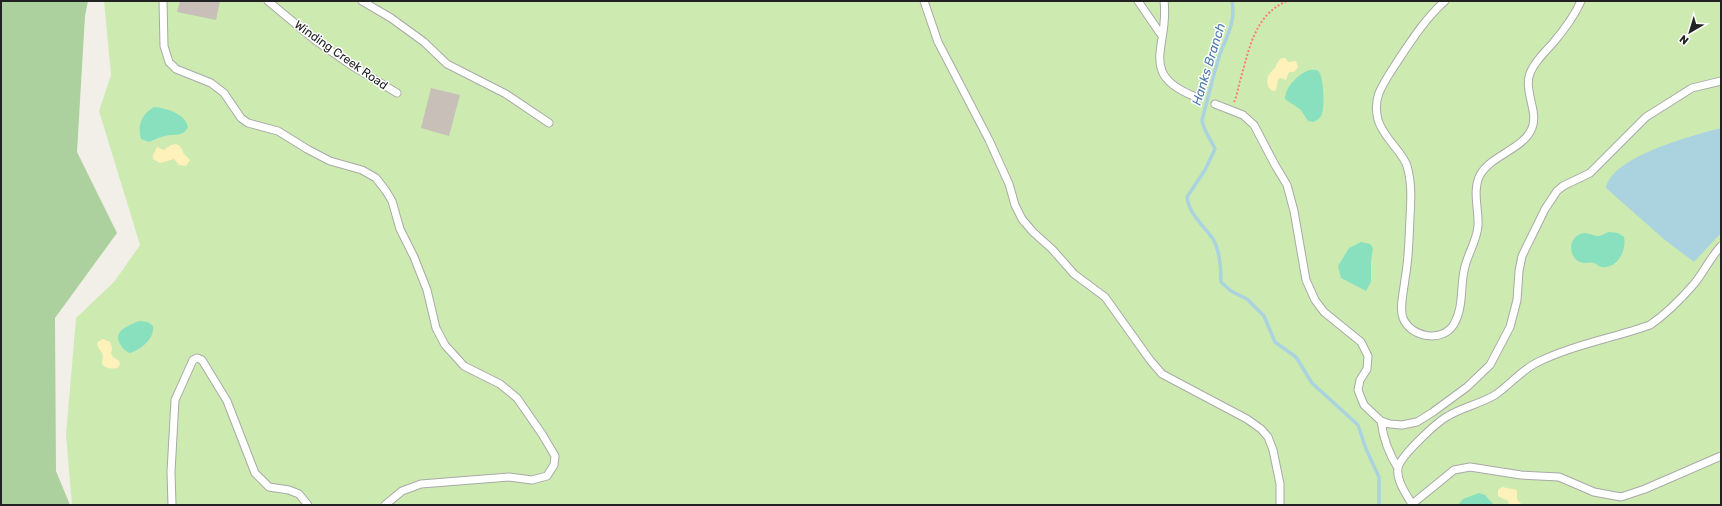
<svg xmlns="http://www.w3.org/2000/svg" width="1722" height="506" font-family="Rubik,sans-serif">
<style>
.grass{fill:#cdebb0}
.forest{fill:#add19e}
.sand{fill:#fff1ba}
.pitch{fill:#88e0be}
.water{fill:#aad3df}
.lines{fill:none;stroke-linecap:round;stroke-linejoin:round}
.stream{stroke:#aad3df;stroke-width:3.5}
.building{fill:#c7bfb8}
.service-casing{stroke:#a9a9a9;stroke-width:9}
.path{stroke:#fa8072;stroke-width:2;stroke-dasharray:2 2;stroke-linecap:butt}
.service{stroke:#fff;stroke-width:7}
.labels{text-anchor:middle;stroke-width:3;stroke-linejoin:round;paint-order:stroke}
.street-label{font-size:12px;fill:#222;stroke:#fff}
.water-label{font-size:13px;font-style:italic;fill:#4a7aab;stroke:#fff}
</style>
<rect width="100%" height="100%" fill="#f2efe9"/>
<path class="grass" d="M104,1H1721V505H72L66,435L76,318L114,282L140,245L99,111L111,75Z"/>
<path class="forest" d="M1,1H88L85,16L77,152L117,233L55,318L56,471L70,505H1Z"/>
<path class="sand" d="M1282,58H1285L1288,62L1296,61L1298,67L1294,72H1289L1286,80L1280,78L1278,80L1276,90L1273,91L1268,87C1266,77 1268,75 1274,69C1277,65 1277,61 1282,58Z
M176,144L180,146L184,154L190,160L186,166L179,165L174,159L160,163L153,159V155L157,147L164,150L171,145Z
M103,339L110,342L112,348L111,353L113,357L119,361L120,365L117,368C110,369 107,369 102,364L103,355C100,348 92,343 103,339Z
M1502,487L1517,490V499L1522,505H1509L1508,501L1498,496V490Z"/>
<path class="pitch" d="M1310,70C1314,70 1317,69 1319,72C1324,78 1325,111 1321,116C1319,119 1316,121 1313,122L1308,121L1301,110L1285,99C1285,87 1299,73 1310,70Z
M154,107C166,108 186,114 188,127C182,138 175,133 165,136C159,137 154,140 149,142L141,139C137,125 142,114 154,107Z
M1609,232L1618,233L1624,237C1627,249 1618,269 1602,267C1599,267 1597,264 1594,263C1591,262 1588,263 1585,263C1575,263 1571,254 1571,246C1572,241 1575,236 1580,234C1586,231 1592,236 1598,236C1601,236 1606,233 1609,232Z
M1361,242L1370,244L1373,248L1371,262V282L1366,291L1341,278L1338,266L1349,248Z
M139,321L148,322L153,326C155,338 141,350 130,353C125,351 122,348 119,342C114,330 130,325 139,321Z
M1479,493L1485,495L1494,505H1458L1463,499Z"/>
<path class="water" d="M1721,128V233L1694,262L1665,240L1606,188C1610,157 1694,135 1721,128Z"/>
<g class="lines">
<path class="stream" d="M1232,1C1236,21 1227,36 1220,54C1213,76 1208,98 1202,120C1203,130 1211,139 1215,149L1205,170L1187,197C1189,214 1203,225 1213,239C1220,251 1221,268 1221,282L1231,291L1247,299L1264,316L1275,342L1296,357L1312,383L1358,425L1366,449L1379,477V505"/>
</g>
<path class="building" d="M180,1H220L216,20L177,12Z
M431,88L460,95L449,136L421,128Z"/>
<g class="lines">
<g class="service-casing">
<path id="service" d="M163,1L164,46L169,62L176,69L211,83L224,93L241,118L248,123L278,131L307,149L330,161L362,170L376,178L386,191L392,201L400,229L414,257L427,290L436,328L445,345L464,366L500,384L517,398L542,434L555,456L554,465L547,476L532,480L509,477L421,484L402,491L385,505
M268,1L315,40L354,67L397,93
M362,1L391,18L424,42L447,64L506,94L549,123
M924,1L938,42L989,140L1009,184L1015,205L1022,219L1033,232L1052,249L1074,274L1105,297L1150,360L1162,374L1247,419L1261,429L1268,437L1273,450L1280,484V505
M1138,1L1162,36
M1164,1C1170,46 1136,74 1196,97
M1445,1C1426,18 1413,38 1399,59C1392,70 1384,81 1379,93C1376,101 1376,112 1378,120C1384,139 1403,152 1407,166C1412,183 1411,200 1410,217C1409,238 1409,258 1405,279C1404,290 1399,308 1403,318C1411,338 1443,343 1454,324C1465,305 1459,283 1466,263C1470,250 1477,239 1478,226C1479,209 1472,191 1480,175C1491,155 1524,149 1532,128C1539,111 1522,89 1531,71C1536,60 1545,52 1553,43C1564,30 1574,17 1581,1
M1215,104L1243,115L1254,125L1275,165L1287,185L1294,211L1306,280L1315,300L1324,312L1361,342L1368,356L1367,369L1360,380L1358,390L1364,405L1381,421L1390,424L1402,425L1417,422L1433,412L1467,387L1490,365L1510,327L1517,300L1519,271L1522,256L1545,209L1557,191L1563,186L1590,173L1646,117L1692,88L1721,81
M1381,421C1383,437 1389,454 1398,468
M1412,504C1406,494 1396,480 1398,468C1400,456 1437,422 1448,416C1463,407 1480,404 1495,395C1510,385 1521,370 1538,362C1573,345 1613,338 1650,325C1666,314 1681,299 1694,284C1704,272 1710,258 1721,246
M172,505L171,472L175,400L193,360L197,358L202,360L227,401L255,473L269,487L289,490L299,494L308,505
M1411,505L1454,470L1470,467L1521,475L1559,477L1594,492L1621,497L1645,489L1721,456"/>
</g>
<path class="path" d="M1234,102C1237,96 1238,88 1240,81C1249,50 1254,15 1287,1"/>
<use href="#service" class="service"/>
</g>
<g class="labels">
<g class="street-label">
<text transform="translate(341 55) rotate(35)" y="4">Winding Creek Road</text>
</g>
<g class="water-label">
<text transform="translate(1208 64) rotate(-73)" y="5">Hanks Branch</text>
</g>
</g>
<rect width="1722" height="506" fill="none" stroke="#222222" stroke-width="4"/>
<g transform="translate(1690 32) rotate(218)" stroke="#ffffff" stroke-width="3" paint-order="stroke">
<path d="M0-3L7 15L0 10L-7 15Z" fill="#222222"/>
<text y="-6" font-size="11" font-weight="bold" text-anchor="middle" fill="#222222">N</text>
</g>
</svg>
